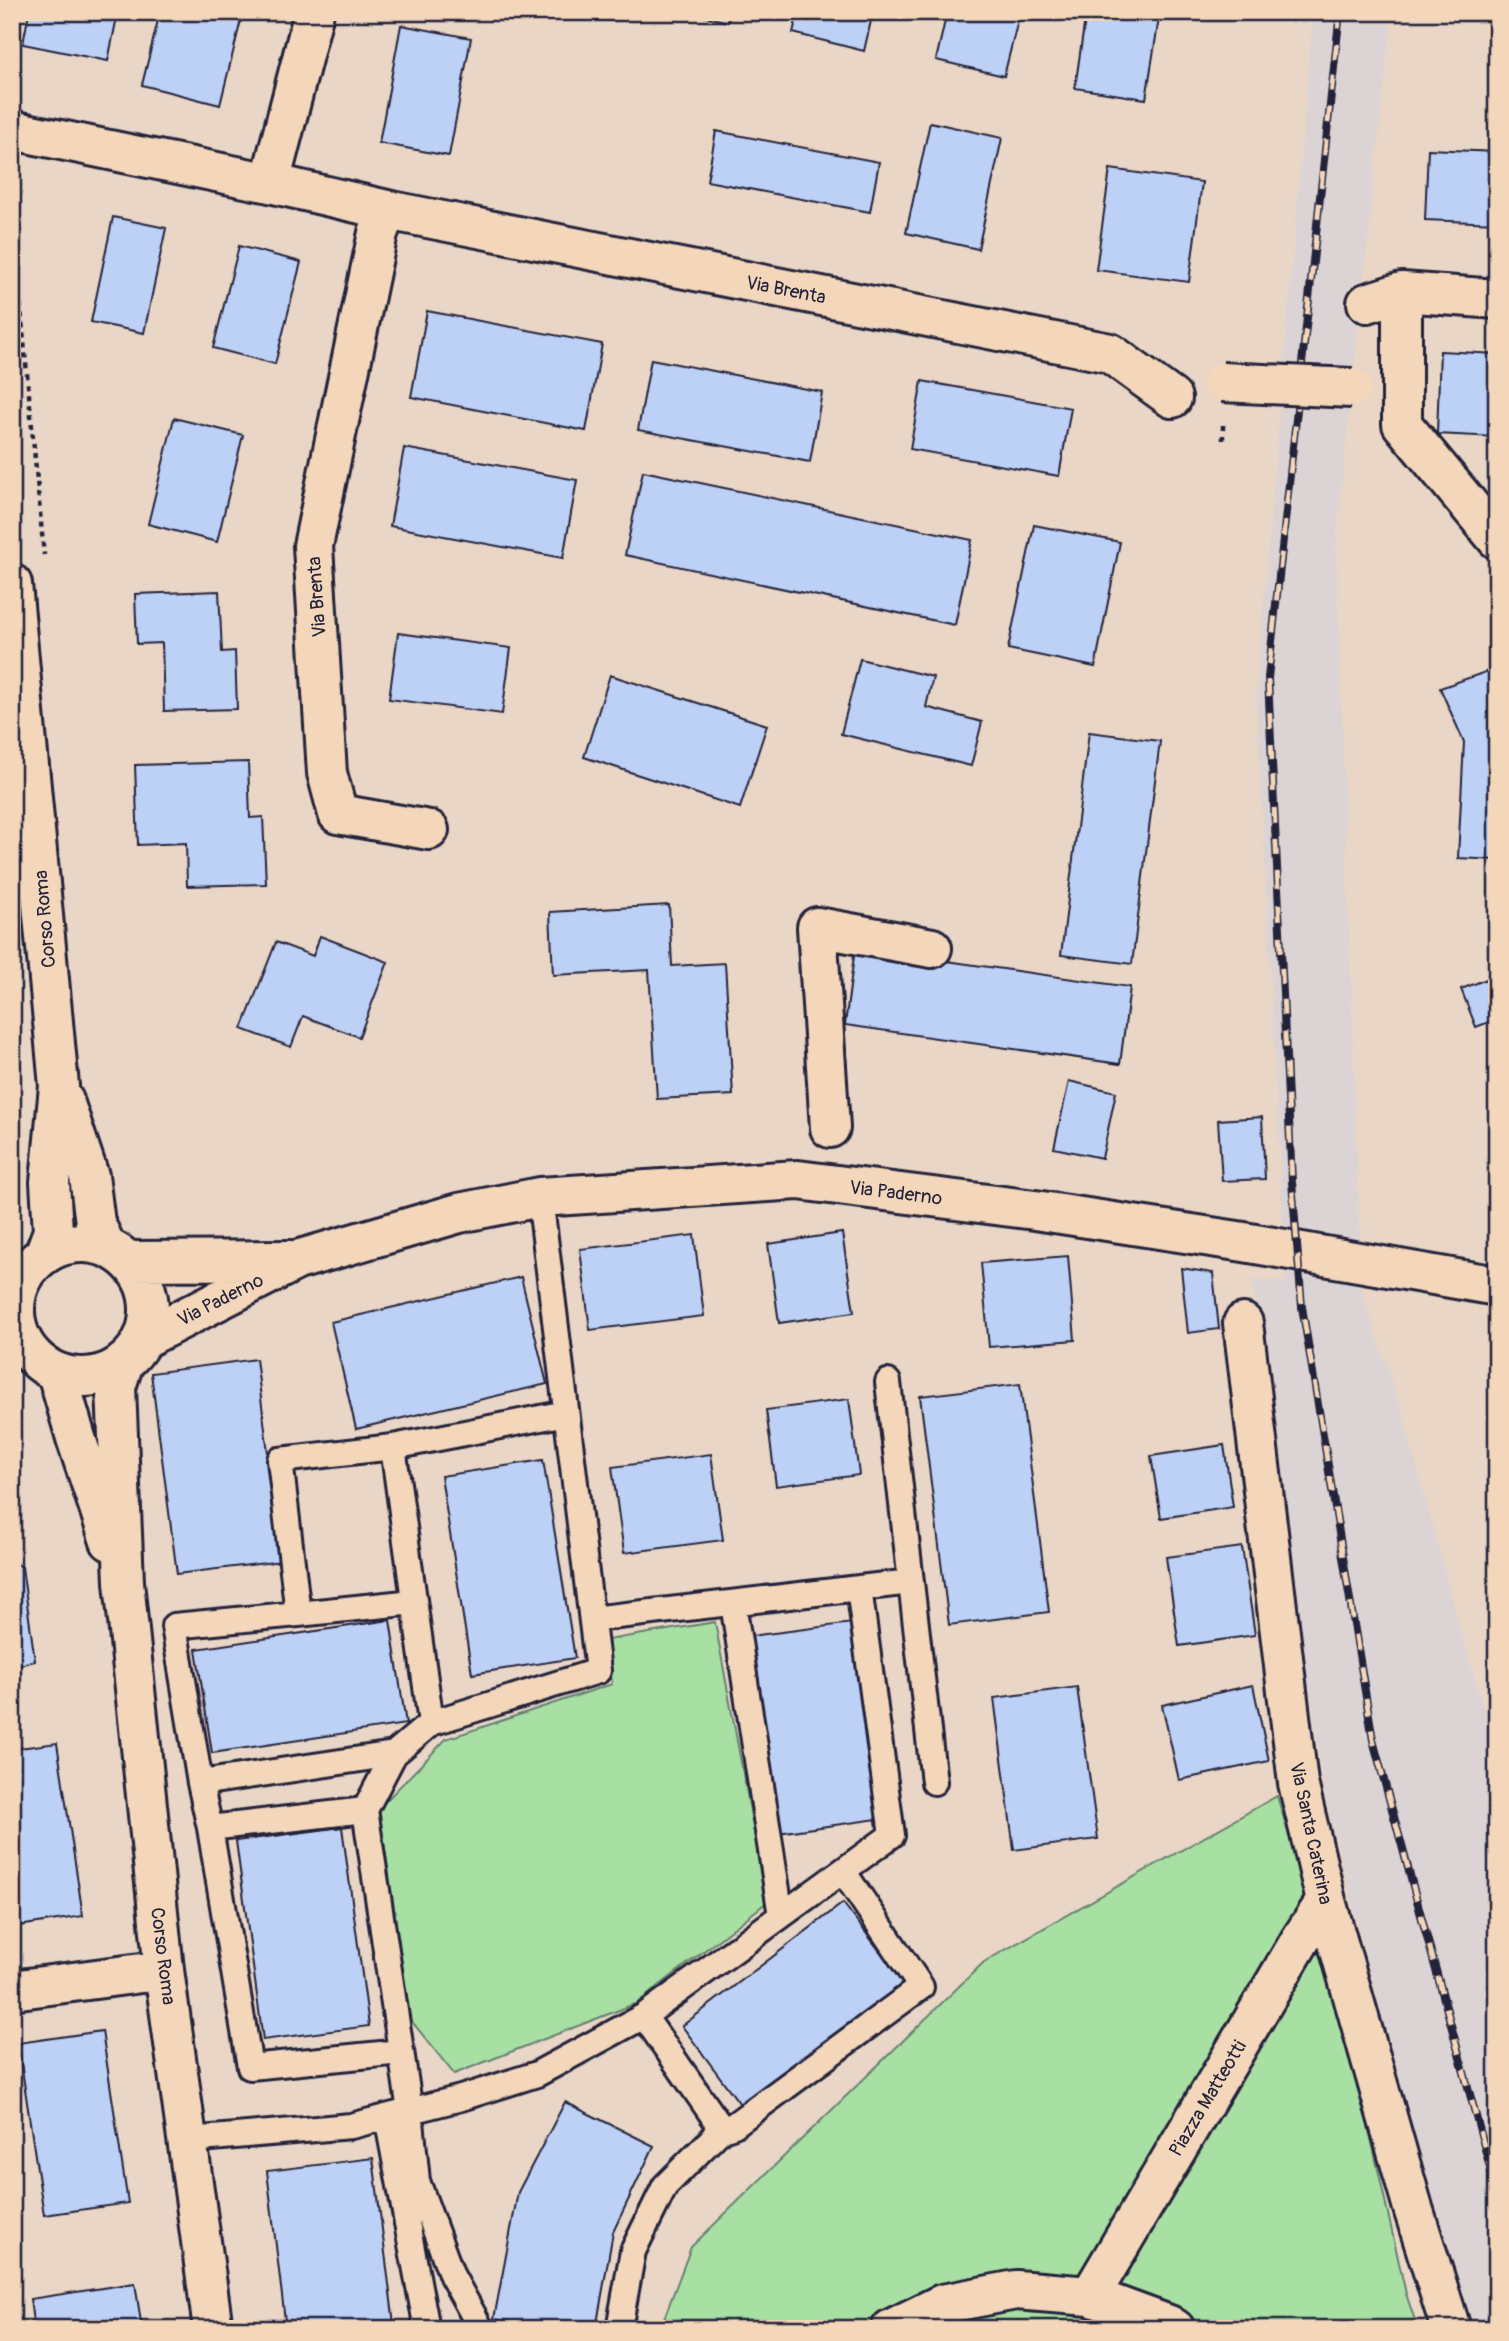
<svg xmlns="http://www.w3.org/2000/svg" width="1509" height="2341" font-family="Pangolin,sans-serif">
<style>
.built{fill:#dcd4d4}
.green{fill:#a8e0a4;stroke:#658170;stroke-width:2}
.building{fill:#bdd1f6;stroke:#22223b;stroke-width:2}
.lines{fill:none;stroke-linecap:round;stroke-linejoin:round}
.lane-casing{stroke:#22223b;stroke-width:30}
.street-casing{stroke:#22223b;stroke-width:44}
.secondary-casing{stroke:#22223b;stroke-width:44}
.path{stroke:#22223b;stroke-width:4.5;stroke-dasharray:5 5;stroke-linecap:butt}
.lane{stroke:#f4d7ba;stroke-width:24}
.street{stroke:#f4d7ba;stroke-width:38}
.secondary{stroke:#f4d7ba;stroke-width:38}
.rail-casing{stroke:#22223b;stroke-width:8}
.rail{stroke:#f4d7ba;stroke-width:5;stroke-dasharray:16;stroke-linecap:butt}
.street-bridge-casing{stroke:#22223b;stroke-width:44;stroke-linecap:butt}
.street-bridge{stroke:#f4d7ba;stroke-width:38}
.labels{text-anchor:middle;stroke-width:7;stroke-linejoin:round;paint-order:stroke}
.street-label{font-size:19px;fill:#22223b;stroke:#f4d7ba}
</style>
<rect width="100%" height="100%" fill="#e9d6c6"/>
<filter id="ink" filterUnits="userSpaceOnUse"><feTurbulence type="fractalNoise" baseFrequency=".0143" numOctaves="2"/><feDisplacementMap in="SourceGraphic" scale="14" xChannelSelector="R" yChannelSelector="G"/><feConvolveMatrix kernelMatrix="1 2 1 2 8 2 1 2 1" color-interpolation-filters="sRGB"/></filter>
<g filter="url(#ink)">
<path class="built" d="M1313,12H1392L1336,540L1359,1217L1364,1299L1401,1407L1461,1632L1497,1753V2329H1468L1449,2275L1324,1794L1252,1279L1286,1282L1256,693Z"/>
<path class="green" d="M715,1622L767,1902L637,2003L454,2074L410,2019L379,1808L446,1739L612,1684L607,1640Z
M1277,1796L1344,2018L1406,2294L1418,2329H660L691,2247L984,1962Z"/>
<path class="building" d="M29,12H118L108,61L23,44Z
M160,12H226L242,16L220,105L142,85Z
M687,12H730L728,22Z
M798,12H873L864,51L793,33Z
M947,12H1020L1004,76L936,60Z
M1086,12H1160L1146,99L1075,88Z
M401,25L471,38L449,156L379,143Z
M930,122L1002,138L978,249L906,233Z
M716,131L879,162L870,212L707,181Z
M1428,149L1497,152V223L1425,220Z
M1110,169L1202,182L1189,282L1096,270Z
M113,217L166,228L144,333L91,322Z
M239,246L301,262L275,364L213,348Z
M427,311L602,344L586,431L411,397Z
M1440,351L1497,354V437L1437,434Z
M651,359L822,392L810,462L638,430Z
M922,381L1071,408L1059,476L910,449Z
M174,418L243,435L217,542L148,524Z
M404,448L577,480L563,558L390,526Z
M643,471L972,540L955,625L625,555Z
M1034,525L1120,542L1095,667L1008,649Z
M219,591L222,652L235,651L237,709L164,711L162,643L137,644L135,594Z
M398,633L511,648L502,714L389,699Z
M860,659L933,677L926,707L982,722L971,766L841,734Z
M1497,668V860L1458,858L1464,742L1440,688Z
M610,675L767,725L740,808L584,757Z
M1089,732L1160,741L1132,964L1061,955Z
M248,762L250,818L263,817L266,884L187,886L186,843L138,845L135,765Z
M669,905L672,966L725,963L733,1095L657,1099L649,970L553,975L550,912Z
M320,936L388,962L359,1037L303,1016L291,1047L242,1029L276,942L313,956Z
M855,948L1130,987L1120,1064L845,1025Z
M1497,975V1019L1476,1027L1461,989Z
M1069,1081L1116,1092L1102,1158L1054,1148Z
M1262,1117L1265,1179L1222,1181L1218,1120Z
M842,1233L854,1312L779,1323L768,1244Z
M694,1235L704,1316L590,1330L580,1249Z
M1068,1256L1075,1340L989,1347L981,1263Z
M1181,1268L1213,1273L1219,1329L1188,1333Z
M521,1277L547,1384L356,1429L331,1322Z
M256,1359L282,1561L177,1574L151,1373Z
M1020,1384L1049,1612L949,1625L920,1396Z
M849,1399L859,1475L776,1486L766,1410Z
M1224,1445L1233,1507L1161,1518L1151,1456Z
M711,1454L723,1540L624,1553L612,1467Z
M543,1460L575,1658L472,1674L441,1476Z
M1242,1547L1255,1635L1179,1646L1166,1557Z
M12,1561L22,1567L35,1661L12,1667Z
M390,1620L406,1724L212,1753L196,1649Z
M852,1623L878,1819L777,1833L750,1636Z
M1253,1685L1269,1761L1179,1780L1162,1705Z
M1077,1687L1098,1839L1014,1850L994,1698Z
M57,1743L83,1916L12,1927V1749Z
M342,1827L369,2026L263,2040L236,1841Z
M843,1903L905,1984L743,2108L682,2026Z
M102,2031L128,2203L44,2215L18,2043Z
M565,2102L654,2146L613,2232L596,2329H544L494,2319L518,2192Z
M373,2158L394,2324L355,2329H286L267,2171Z
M135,2283L142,2329H34L30,2299Z"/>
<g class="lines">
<g class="lane-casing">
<path id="lane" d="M888,1382L934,1782
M393,1447L280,1460L298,1614L414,1602
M733,1603L781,1916
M592,1619L911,1582
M431,1723L393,1447L566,1413
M200,1783L174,1626L298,1614
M365,1810L394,1754
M210,1828L250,2067L401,2052
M644,2016L892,1835L859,1588
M387,2117L427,2329
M189,2140L351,2126L461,2098L537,2074L644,2016L722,2129
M481,2329L452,2276L417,2181L410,2111L365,1810L210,1828L200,1783L394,1754L431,1723L598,1671L540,1197
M619,2329L633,2251L665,2186L722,2129L734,2125L921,1987L843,1871"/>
</g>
<g class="street-casing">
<path id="street" d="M12,130L270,183L387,210L1110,353L1172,398
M270,183L314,12
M387,210L378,233L313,546L327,773L338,814L429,830
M1402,292V424L1497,539
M1367,303L1402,292L1497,299
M830,1128L817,927L932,948
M1243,1323L1298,1783L1326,1901L1413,2208L1451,2329
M12,1990L164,1970
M1090,2296L1301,1939L1326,1901
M891,2329L942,2304L1016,2290L1090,2296L1169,2325L1175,2329"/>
</g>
<g class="secondary-casing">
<path id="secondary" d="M12,584L59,1086L50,1182L53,1231L44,1255
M64,1101L89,1176L95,1223L106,1246
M15 1310a67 67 0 1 1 134 0a67 67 0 1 1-134 0Z
M128,1261L291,1260
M143,1339L297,1260L459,1213L540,1197L798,1180L1035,1210L1244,1242L1497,1286
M124,1362L116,1387L124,1582L164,1970L213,2329
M57,1373L76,1438L110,1541"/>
</g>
<path class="path" d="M12,214L44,555
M1223,425V445"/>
<use href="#lane" class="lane"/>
<use href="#street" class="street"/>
<use href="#secondary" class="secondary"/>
<g class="rail-casing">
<path id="rail" d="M1340,12L1268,678L1292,1182L1302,1307L1373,1740L1497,2193"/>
</g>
<use href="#rail" class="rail"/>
<g class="street-bridge-casing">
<path id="street-bridge" d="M1222,382L1352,388"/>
</g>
<use href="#street-bridge" class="street-bridge"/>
</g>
</g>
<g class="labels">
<g class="street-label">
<text transform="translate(786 289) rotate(11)" y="7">Via Brenta</text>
<text transform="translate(316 597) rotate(-94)" y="7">Via Brenta</text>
<text transform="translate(44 919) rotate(-95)" y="7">Corso Roma</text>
<text transform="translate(896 1192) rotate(7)" y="7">Via Paderno</text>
<text transform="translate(220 1299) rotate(-27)" y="7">Via Paderno</text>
<text transform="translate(1312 1833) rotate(78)" y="7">Via Santa Caterina</text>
<text transform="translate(164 1956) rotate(83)" y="7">Corso Roma</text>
<text transform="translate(1207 2098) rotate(-59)" y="7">Piazza Matteotti</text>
</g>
</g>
<rect width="1509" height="2341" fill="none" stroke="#f4d7ba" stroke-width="42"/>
<rect x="21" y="21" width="1467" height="2299" fill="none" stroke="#22223b" stroke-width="2.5" filter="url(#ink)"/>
</svg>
